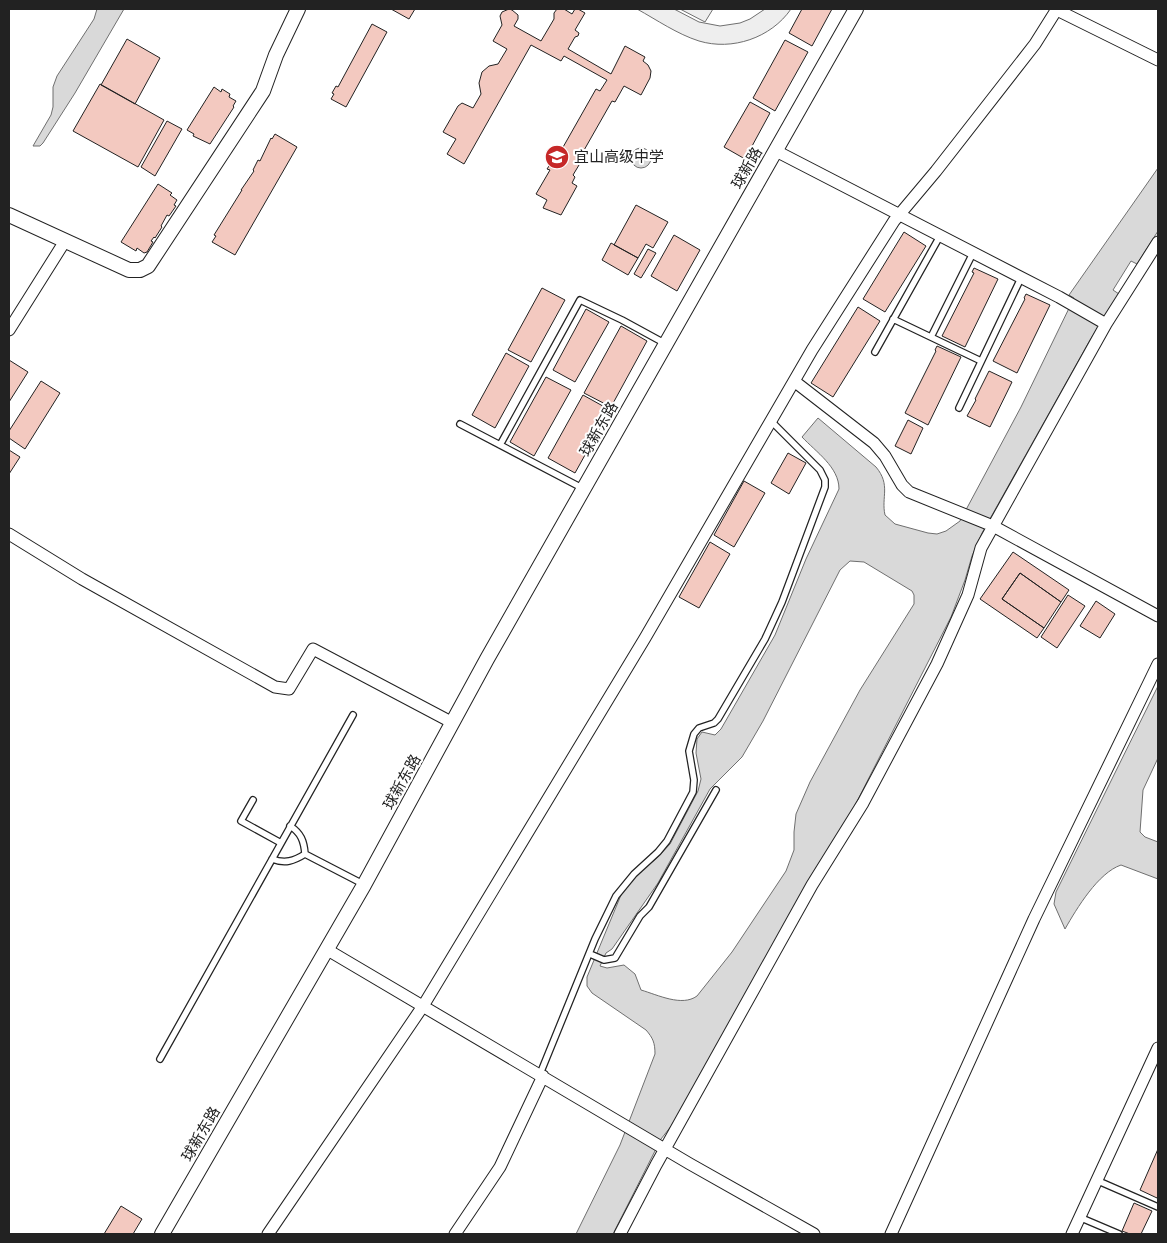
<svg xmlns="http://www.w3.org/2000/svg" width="1167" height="1243" font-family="Karla,'Noto Sans SC',sans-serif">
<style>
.green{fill:#eee;stroke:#6f6f6f}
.water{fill:#d9d9d9;stroke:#6f6f6f;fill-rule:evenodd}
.building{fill:#f3c9c0;stroke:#222}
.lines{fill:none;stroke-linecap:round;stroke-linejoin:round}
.service-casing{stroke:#222;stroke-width:8}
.minor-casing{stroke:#222;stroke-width:13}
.tertiary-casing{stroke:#222;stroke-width:16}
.service{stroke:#fff;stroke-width:5.5}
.minor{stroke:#fff;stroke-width:11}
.tertiary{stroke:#fff;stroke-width:14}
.labels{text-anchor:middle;stroke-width:4;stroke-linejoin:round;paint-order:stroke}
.poi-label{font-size:15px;fill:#222;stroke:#fff;text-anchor:start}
.street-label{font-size:15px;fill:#222;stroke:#fff}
</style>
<rect width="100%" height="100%" fill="#fff"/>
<path class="green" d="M637,9H674L699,22L720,26L740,23L750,19L765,9H791C771,38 732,51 699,41C677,34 657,20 637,9Z
M680,9H713L705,22Z"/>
<path class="water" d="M97,9H124L75,93L43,143L40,146H33L51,115L53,107V87L57,76L94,19Z
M631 158a10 10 0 1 1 20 0a10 10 0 1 1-20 0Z
M1158,168V231L1137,264L1131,261L1113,290L1119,294L1090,340L982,533L972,556L965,580L951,617L850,815L814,871L672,1125L661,1139L613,1234H576L620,1145L655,1054C655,1043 653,1038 646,1030L592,993L587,986V977L621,895L634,877L658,857L670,844L698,791L701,779L696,753L697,739L702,732L715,735L721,729L775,635L806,559L839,489C839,467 816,452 802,437L818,418L876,467C891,485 881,497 885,515L895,524L928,533L937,534L946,531L960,521L1021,407L1074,298L1069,295ZM850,561L864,562L912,591L914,595V604L860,690L810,782L796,814L794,832V850L786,871L732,952L697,996C682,1007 658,995 641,990L635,974L624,965L607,968L600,966L606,953L612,949L658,883L710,789L742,757L763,721L840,570Z
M1158,686V758L1143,790L1140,832L1145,837L1158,842V879L1121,865C1098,873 1077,908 1065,929L1054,904L1056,892Z"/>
<path class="building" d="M391,9H415L409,19Z
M509,9L512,10L518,15V19L514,26L541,41L554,19V13L557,9H564L572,14L575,9H578L585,13L575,30L579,33L578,36L575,37L568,49L611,74L625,46L645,57L643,61L648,65L651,71L650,78L641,95L624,86L615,102L612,101L579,159L582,160L573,175L575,177L572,183L577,186L561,215L543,208L547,200L536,194L550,170L547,169L551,163L558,167L563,158L558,156L596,89L600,91L607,80L564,56L561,61L531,45L464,164L447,154L456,139L443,132L458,106L462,103L473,108L481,94L479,83L482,72L489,66L498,64L507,49L493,41L502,25L500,16L502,12Z
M802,9H832L812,46L789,33Z
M372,24L387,32L346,107L331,99L334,94L332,93L336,86L338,87Z
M127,39L160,58L135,104L101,85Z
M785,40L808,52L775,111L753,98Z
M100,84L164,120L138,167L73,131Z
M214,87L221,92L222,89L230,94L229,97L236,101L233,106L234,107L210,144L193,136L194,134L187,130Z
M750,102L770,113L745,159L724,147Z
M167,121L182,129L155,176L141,167Z
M275,134L297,147L235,255L212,242L216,236L214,235L242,190H241L254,171L253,170L258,160L260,161L271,138L272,139Z
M158,184L172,193L170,195L177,200L174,205L176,206L169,216L167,215L161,226L162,227L155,238L154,237L151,241L153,242L147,252L144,253L137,248L136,251L121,242Z
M636,205L668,222L653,248L646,244L638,258L614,245Z
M904,232L926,246L885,312L863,299Z
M674,235L700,250L677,291L651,276Z
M611,243L638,258L628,275L602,260Z
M648,249L656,253L641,278L634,274Z
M974,268L998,279L965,347L942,336L974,273L972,272Z
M542,288L565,300L531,362L508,350Z
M1026,294L1050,305L1017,373L993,361L1025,299L1024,298Z
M858,307L880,321L833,397L811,383Z
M586,309L609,322L575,382L553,370Z
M621,326L647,341L611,407L584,393Z
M937,346L961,357L928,425L905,413L936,351L935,350Z
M506,353L529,366L495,428L472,415Z
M9,360L28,372L9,402Z
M989,371L1012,382L990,427L967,416L976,400L975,399Z
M546,377L571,390L534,456L510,442Z
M41,381L60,393L25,449L9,438V431Z
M583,395L610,410L575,473L548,458Z
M908,420L923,428L911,454L895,446Z
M9,450L20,457L9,474Z
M788,453L806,463L789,494L771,483Z
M744,481L765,493L734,547L714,535Z
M710,542L730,554L699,608L679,597Z
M1013,552L1069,590L1061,602L1020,573L1002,599L1044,628L1037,638L980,599Z
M1020,573L1061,602L1044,628L1002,599Z
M1068,595L1085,606L1057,648L1041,637Z
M1096,601L1115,614L1100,638L1080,626Z
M1158,1149V1195L1157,1198L1140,1190Z
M1134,1203L1152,1211L1141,1234H1130L1122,1231Z
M121,1206L142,1219L133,1234H104Z"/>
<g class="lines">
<g class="service-casing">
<path id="service" d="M893,319L981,361
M931,337L973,253
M875,352L940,236
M959,408L1021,278
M460,424L584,489
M500,445L580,300L622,320L666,344
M253,800L241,821L281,843
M290,826C301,833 304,841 305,854
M305,854L363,884
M272,859C285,864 294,861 305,854
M590,954L604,960L615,958L640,916L649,907L716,790
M160,1059L353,715
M540,1074L595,939L616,896L634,874L658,852L667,841L693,792L694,780L689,751L694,734L699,728L714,723L718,719L765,639L782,602L825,487V480L820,470L771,421
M1096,1180L1158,1207
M1079,1217L1119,1234"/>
</g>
<g class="minor-casing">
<path id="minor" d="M1055,9L1158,60
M776,151L1059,297L1106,324
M9,330L65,241
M794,381L874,443L885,456L902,485L909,492L993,526L1158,616
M9,534L82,579L275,687L289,689L313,649L453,723
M326,949L690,1164L814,1234
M268,1234L423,1006L645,638L812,350L894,221L936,171L1035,44L1057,9
M455,1234L500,1167L543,1076
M620,1234L656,1165L812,885L863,803L937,664L968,595L981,548L1106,324L1158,242
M891,1234L1034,919L1158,664
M1072,1234L1158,1048"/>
</g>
<g class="tertiary-casing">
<path id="tertiary" d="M9,215L129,270H140L148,266L263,91L276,55L298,9
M162,1234L364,885L487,659L856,9"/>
</g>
<use href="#service" class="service"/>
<use href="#minor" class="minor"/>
<use href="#tertiary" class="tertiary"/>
</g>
<defs>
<g id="school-disc" transform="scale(1.25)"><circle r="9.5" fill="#c62828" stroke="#fff"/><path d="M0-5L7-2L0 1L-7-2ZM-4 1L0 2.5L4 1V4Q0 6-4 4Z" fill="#fff"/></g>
</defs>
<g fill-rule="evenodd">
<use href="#school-disc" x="557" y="157"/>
</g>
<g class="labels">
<g class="poi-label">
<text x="574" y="162">宜山高级中学</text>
</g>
<g class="street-label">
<text transform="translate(747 168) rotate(-60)" y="5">球新路</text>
<text transform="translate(599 429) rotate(-60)" y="5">球新东路</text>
<text transform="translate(402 782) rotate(-61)" y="5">球新东路</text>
<text transform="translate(201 1134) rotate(-60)" y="5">球新东路</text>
</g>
</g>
<rect width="1167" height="1243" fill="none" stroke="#222222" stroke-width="20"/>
</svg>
